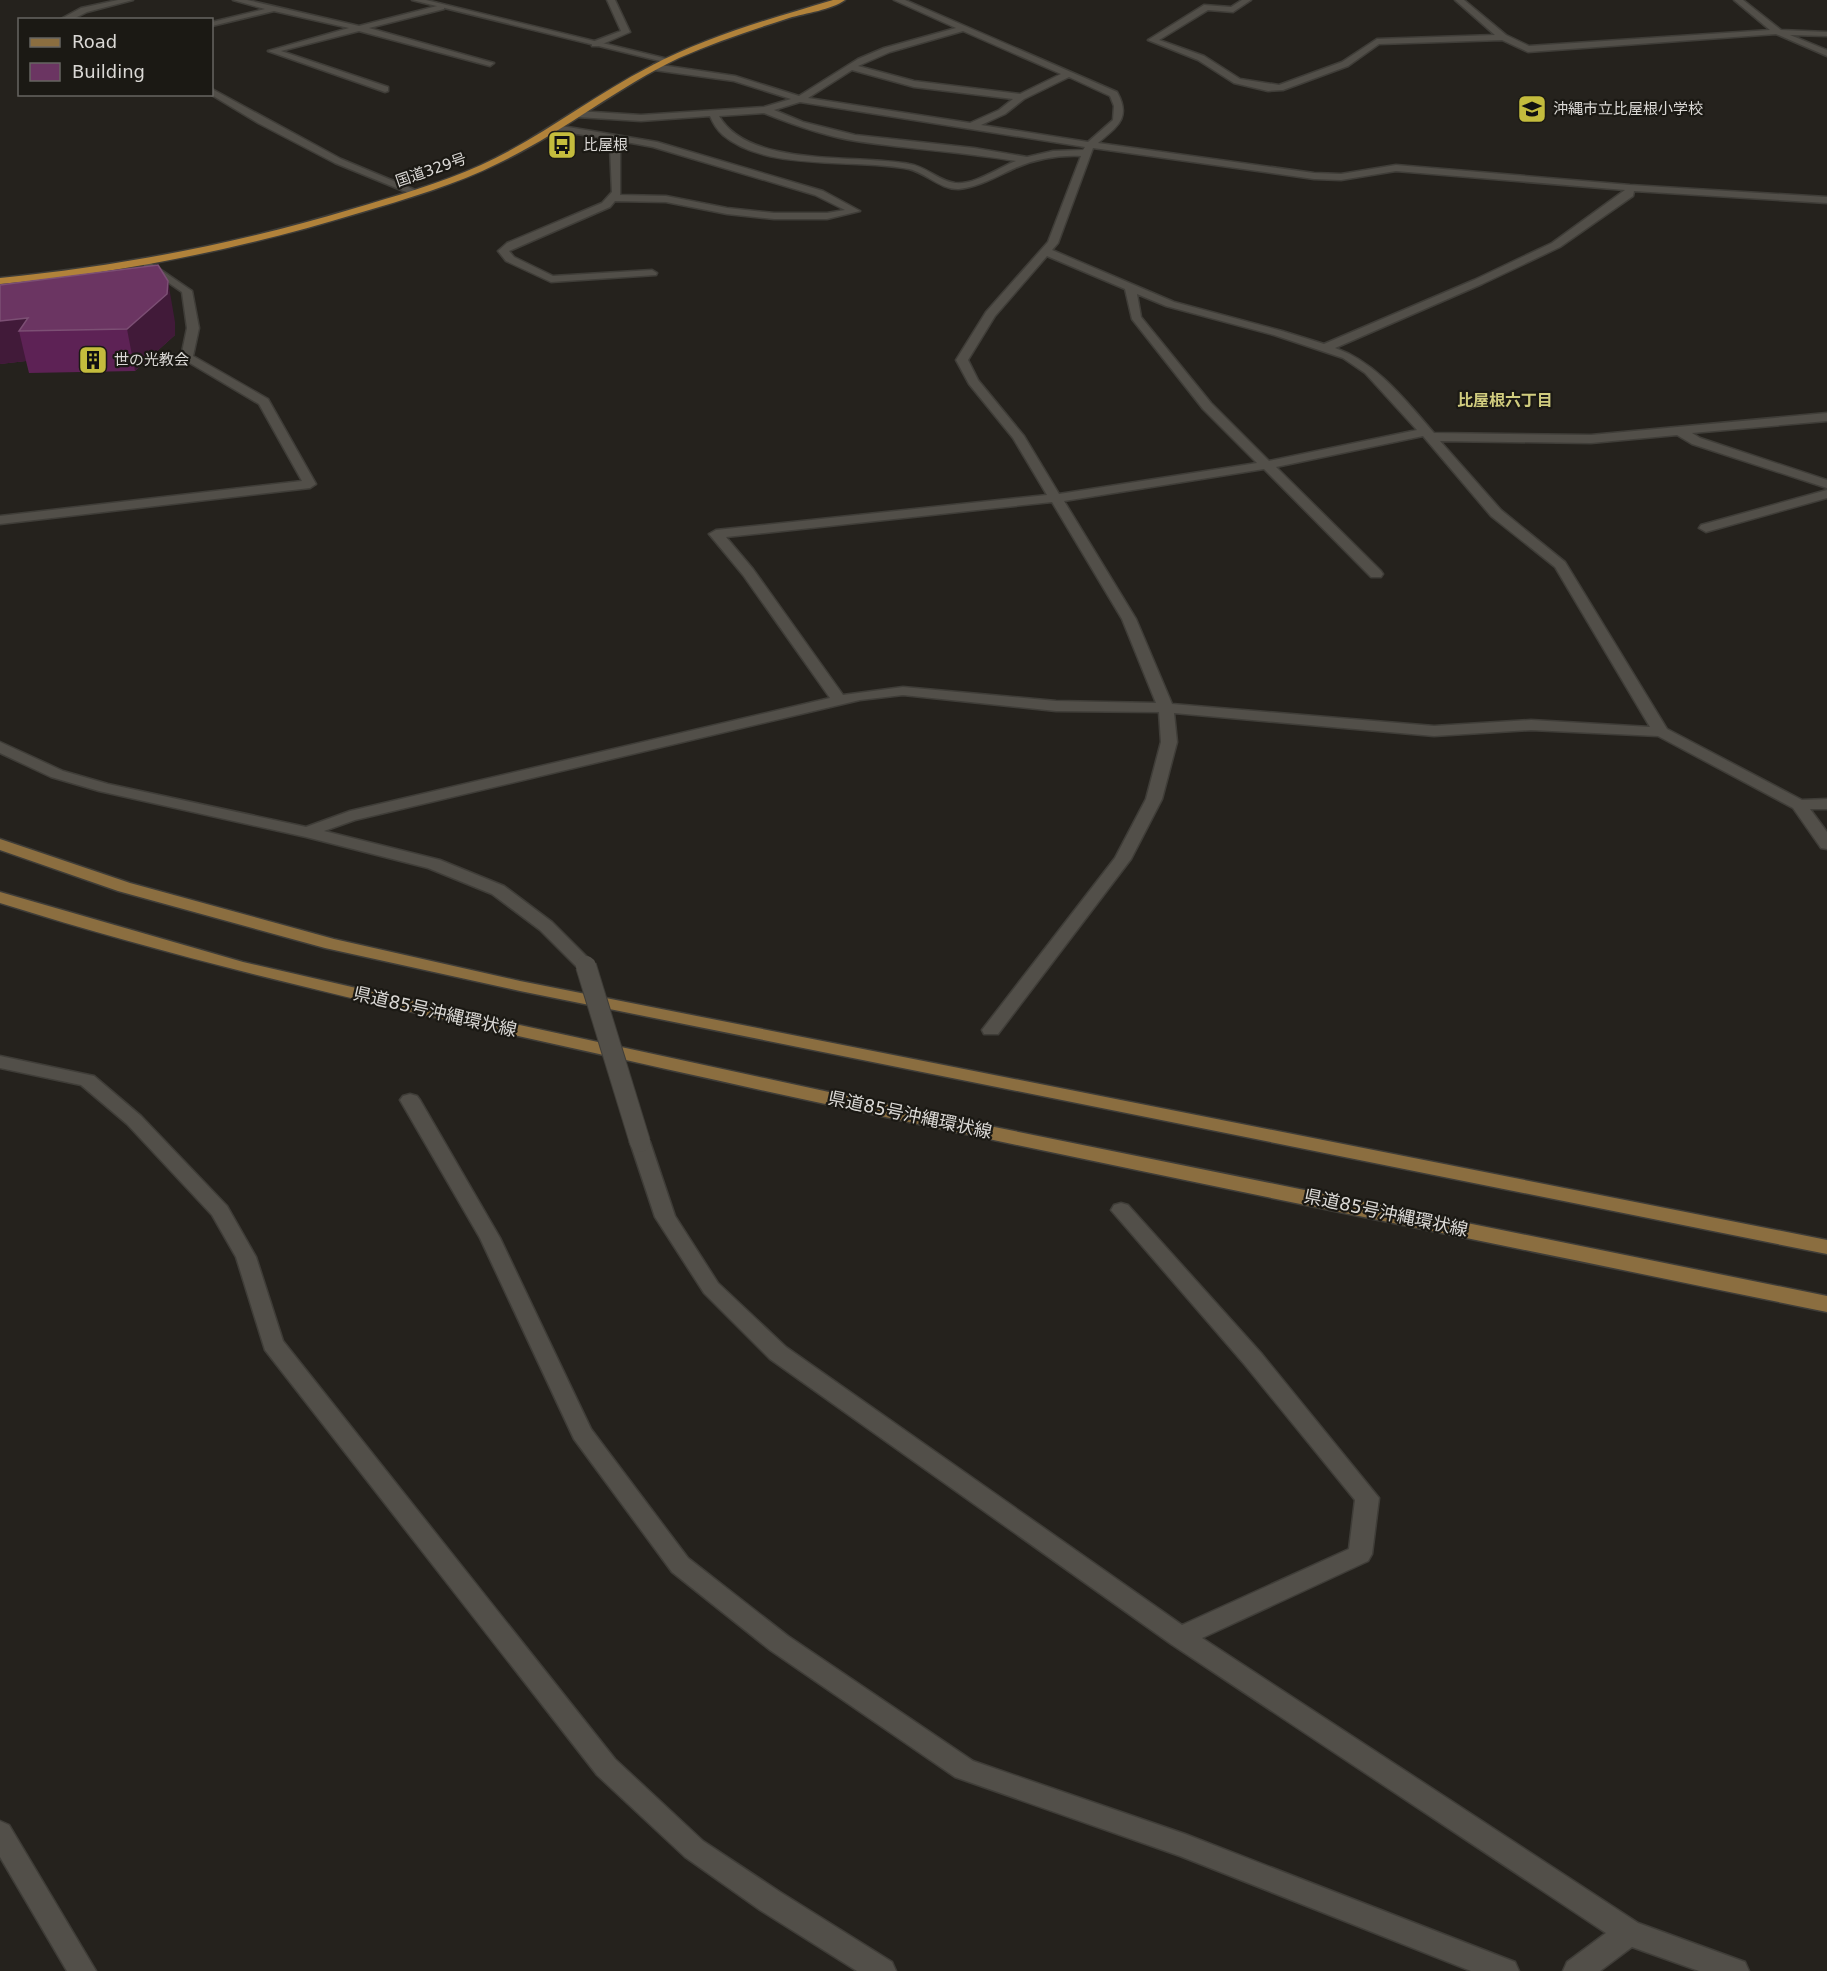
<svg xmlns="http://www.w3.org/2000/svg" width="1827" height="1971" font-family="'DejaVu Sans','Noto Sans JP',sans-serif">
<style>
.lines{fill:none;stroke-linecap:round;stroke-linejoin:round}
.street-casing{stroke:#3f3d38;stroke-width:3}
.secondary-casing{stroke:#3f3d38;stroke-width:3}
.primary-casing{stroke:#3f3d38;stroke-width:3}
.highway-casing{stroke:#3f3d38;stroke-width:3}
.street{fill:#524f49;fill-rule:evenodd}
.secondary{fill:#524f49;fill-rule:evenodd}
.primary{fill:#8b6e40;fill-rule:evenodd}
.highway{fill:#b1823a;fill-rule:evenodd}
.street-bridge-casing{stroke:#3f3d38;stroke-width:22;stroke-linecap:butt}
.street-bridge{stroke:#524f49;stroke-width:20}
.wall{fill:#5d2255}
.shaded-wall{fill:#411a39}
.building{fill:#6b3562;stroke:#7c4f74;stroke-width:1.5}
.labels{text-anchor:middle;stroke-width:4.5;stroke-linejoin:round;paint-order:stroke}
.far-poi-label{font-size:15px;fill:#dad8d5;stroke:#1b1914;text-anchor:start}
.far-street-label{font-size:15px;fill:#dad8d5;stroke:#1b1914}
.far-neighbourhood-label{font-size:16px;font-weight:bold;fill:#d0cc7e;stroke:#1b1914}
.street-label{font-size:18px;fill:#dad8d5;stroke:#1b1914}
</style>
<rect width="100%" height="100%" fill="#25221d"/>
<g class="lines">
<g class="street-casing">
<path id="street" d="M118,0H133L87,12L71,20H59L81,8Z
M233,0H247L359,26L441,5H444V9L369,28L494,63L490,66L359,31L281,51L388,87V91L385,92L268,51L349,28L274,11L212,26V22L265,9Z
M607,0H615L630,32L598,46H592V42L621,31Z
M894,0H905L1117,92C1132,119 1116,127 1098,143L1314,173L1341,174L1396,165L1630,185L1827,197V203L1634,191L1633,196L1560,247L1482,284L1335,348C1376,362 1406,401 1434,433L1591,435L1827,413V421L1692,433L1700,438L1827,480V488L1692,444L1677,435L1591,443L1440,441L1501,510L1565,562L1667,729L1802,800L1827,799V809H1810L1827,832V849L1821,848L1793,808L1658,736L1531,730L1434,736L1174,713L1177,742L1162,799L1131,859L998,1034H984L982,1030L1115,858L1146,799L1161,742L1159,712L1056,711L903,695L860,700L355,820L324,831L440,860L504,886L552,922L592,962L595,966L592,970H580L540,930L492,894L428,868L306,837L99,791L51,777L0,753V742L63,771L108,784L306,827L350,811L830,698L743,575L709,534L716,530L1047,495L1013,438L969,384L956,360L986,312L1048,242L1081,156C1058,155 1036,159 1015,168C997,176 979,187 959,189C941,190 926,173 909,169C854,158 767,172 723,135C717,130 713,123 710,116L641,121L577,117L572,114L577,111L641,115L764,107L791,99L734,81L654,70L650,67L654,64L735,76L799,96L858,59L884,48L956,28ZM963,31L1061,74L1020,94L914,81L858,66L890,52ZM852,70L914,87L1013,99L999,110L970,123L808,98ZM1069,77L1110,96L1114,106L1113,120L1088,142L981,125L1005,114L1024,99ZM800,102L1085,147L1083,150L1053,151L1027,157L974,148L855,135L803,122L774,110ZM764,113C794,125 825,136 856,141C909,149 963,152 1016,161C998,168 975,185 955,183C939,181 925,166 909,164C855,154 749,168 719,116ZM1093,148L1314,179L1341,180L1396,171L1625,190L1552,243L1474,280L1324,344L1282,331L1174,302L1052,250L1058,243ZM1047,256L1125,289L1132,319L1203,409L1257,463L1059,494L1024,436L978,380L968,360L995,316ZM1137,294L1166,306L1274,335L1343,358L1365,373L1417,430L1269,461L1211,403L1141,317ZM1423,436L1491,516L1555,567L1650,727L1531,720L1434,726L1172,704L1136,619L1064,501L1264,469L1371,577H1381L1383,574L1381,571L1276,467ZM1052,502L1122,619L1156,703L1056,701L903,687L843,695L753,569L726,537Z
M1242,0H1251L1233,12L1208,10L1159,40L1204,56L1240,79L1279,85L1342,62L1377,39L1495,35L1455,0H1464L1506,35L1529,46L1770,30L1734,0H1743L1781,30L1827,32V36L1790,35L1827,50V56L1776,34L1528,52L1502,40L1379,44L1348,66L1283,90L1268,91L1234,83L1198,60L1148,40L1204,5L1231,7Z
M212,89L341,159L420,192L411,194L335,163L258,123L210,94Z
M556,125L657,142L823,191L860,211L827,219H774L727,214L666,202L615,201L610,207L509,251L514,257L553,276L652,270L657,273L656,275L551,282L506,261L498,251L507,243L602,203L612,192L610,147L602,138L553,130L551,128ZM615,140L653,147L815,195L845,210L827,213H774L727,208L666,196L620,195V146Z
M148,261L192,291L199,328L193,356L268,399L316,484L310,488L0,524V516L302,481L259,404L183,359L181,357L187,328L182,292L144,266V262Z
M1827,490V498L1706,532L1699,528L1701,525Z
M0,1056L94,1076L141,1116L227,1206L256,1257L283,1341L615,1759L703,1841L780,1892L892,1962L896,1971H857L760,1910L685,1857L597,1775L265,1350L236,1257L212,1215L127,1124L81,1085L0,1068Z
M410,1094L417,1096L420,1100L500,1238L591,1429L688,1558L788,1636L973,1761L1185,1834L1515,1962L1519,1971H1471L1180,1856L955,1777L770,1650L672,1572L574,1439L480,1238L400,1100L403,1096Z
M640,1136L647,1137L650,1142L675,1216L718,1283L786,1347L1182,1625L1349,1549L1355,1500L1245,1365L1111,1210L1114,1205L1121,1203L1128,1205L1261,1353L1379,1498L1372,1554L1368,1561L1202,1638L1638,1923L1745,1962L1749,1971H1699L1632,1947L1600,1971H1563L1567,1962L1606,1933L1171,1644L770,1359L704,1293L655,1217L630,1142L633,1137Z
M0,1821L9,1825L96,1971H67L0,1857Z"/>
</g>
<g class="secondary-casing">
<path id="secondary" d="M412,0H426L672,60L668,63Z"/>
</g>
<g class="primary-casing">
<path id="primary" d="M0,839L130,883L334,939L520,981L1827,1240V1254L520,991L325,948L118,891L0,850Z
M0,892L243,962L478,1016L935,1115L1827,1296V1312C1440,1232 1052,1155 666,1069C442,1019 219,972 0,903Z"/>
</g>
<g class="highway-casing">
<path id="highway" d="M833,0H845C831,10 806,13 789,18C752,30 715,42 679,58C616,88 562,133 499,163C455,185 406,199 359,213C241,249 122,273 0,284V278C120,266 236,244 352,209C395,196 439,184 481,165C540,138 591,97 649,67C707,36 770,19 833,0Z"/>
</g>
<use href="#street" class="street"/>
<use href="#secondary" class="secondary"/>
<use href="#primary" class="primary"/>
<use href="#highway" class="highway"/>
<g class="street-bridge-casing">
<path id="street-bridge" d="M586,966L640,1142"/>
</g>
<use href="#street-bridge" class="street-bridge"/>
</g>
<path class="wall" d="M0,285L175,322V335L135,371L29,373L26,361L0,364Z"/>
<path class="shaded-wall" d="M168,281L175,322V335L135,371L127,329Z
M28,318L19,331L26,361L0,364V321Z"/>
<path class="building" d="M158,265L168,281L167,294L127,329L19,331L28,318L0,321V285Z"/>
<defs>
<g id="school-square" transform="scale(1.5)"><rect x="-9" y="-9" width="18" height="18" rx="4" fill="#c4bc3d" stroke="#1b1914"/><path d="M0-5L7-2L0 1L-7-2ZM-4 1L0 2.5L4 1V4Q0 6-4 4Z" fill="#111"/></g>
<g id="bus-square" transform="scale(1.5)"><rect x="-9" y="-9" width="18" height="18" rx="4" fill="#c4bc3d" stroke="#1b1914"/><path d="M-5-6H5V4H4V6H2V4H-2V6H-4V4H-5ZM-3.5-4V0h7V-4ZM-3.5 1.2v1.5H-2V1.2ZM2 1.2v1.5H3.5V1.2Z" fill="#111"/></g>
<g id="building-square" transform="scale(1.5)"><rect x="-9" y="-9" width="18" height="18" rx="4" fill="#c4bc3d" stroke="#1b1914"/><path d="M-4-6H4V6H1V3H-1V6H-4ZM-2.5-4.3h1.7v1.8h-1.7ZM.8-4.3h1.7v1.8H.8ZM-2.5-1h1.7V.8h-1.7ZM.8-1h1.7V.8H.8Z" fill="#111"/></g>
</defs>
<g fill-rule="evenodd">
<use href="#school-square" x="1532" y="109"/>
<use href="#bus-square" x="562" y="145"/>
<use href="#building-square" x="93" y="360"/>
</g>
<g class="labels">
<g class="far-poi-label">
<text x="1553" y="114">沖縄市立比屋根小学校</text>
<text x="583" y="150">比屋根</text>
<text x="114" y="365">世の光教会</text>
</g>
<g class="far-street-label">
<text transform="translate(431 170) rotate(-19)" y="5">国道329号</text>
</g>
<g class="far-neighbourhood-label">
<text x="1505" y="406">比屋根六丁目</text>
</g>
<g class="street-label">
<text transform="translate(435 1012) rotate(13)" y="6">県道85号沖縄環状線</text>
<text transform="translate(910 1115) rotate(12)" y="6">県道85号沖縄環状線</text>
<text transform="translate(1386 1213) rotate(12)" y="6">県道85号沖縄環状線</text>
</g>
</g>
<rect x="18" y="18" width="195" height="78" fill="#1b1914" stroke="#676561" stroke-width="1.5"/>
<rect x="30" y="38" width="30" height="9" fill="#8b6e40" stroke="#676561" stroke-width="1.5"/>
<text x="72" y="48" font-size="18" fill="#dad8d5">Road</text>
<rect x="30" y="63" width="30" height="18" fill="#6b3562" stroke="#676561" stroke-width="1.5"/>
<text x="72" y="78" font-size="18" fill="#dad8d5">Building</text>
</svg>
